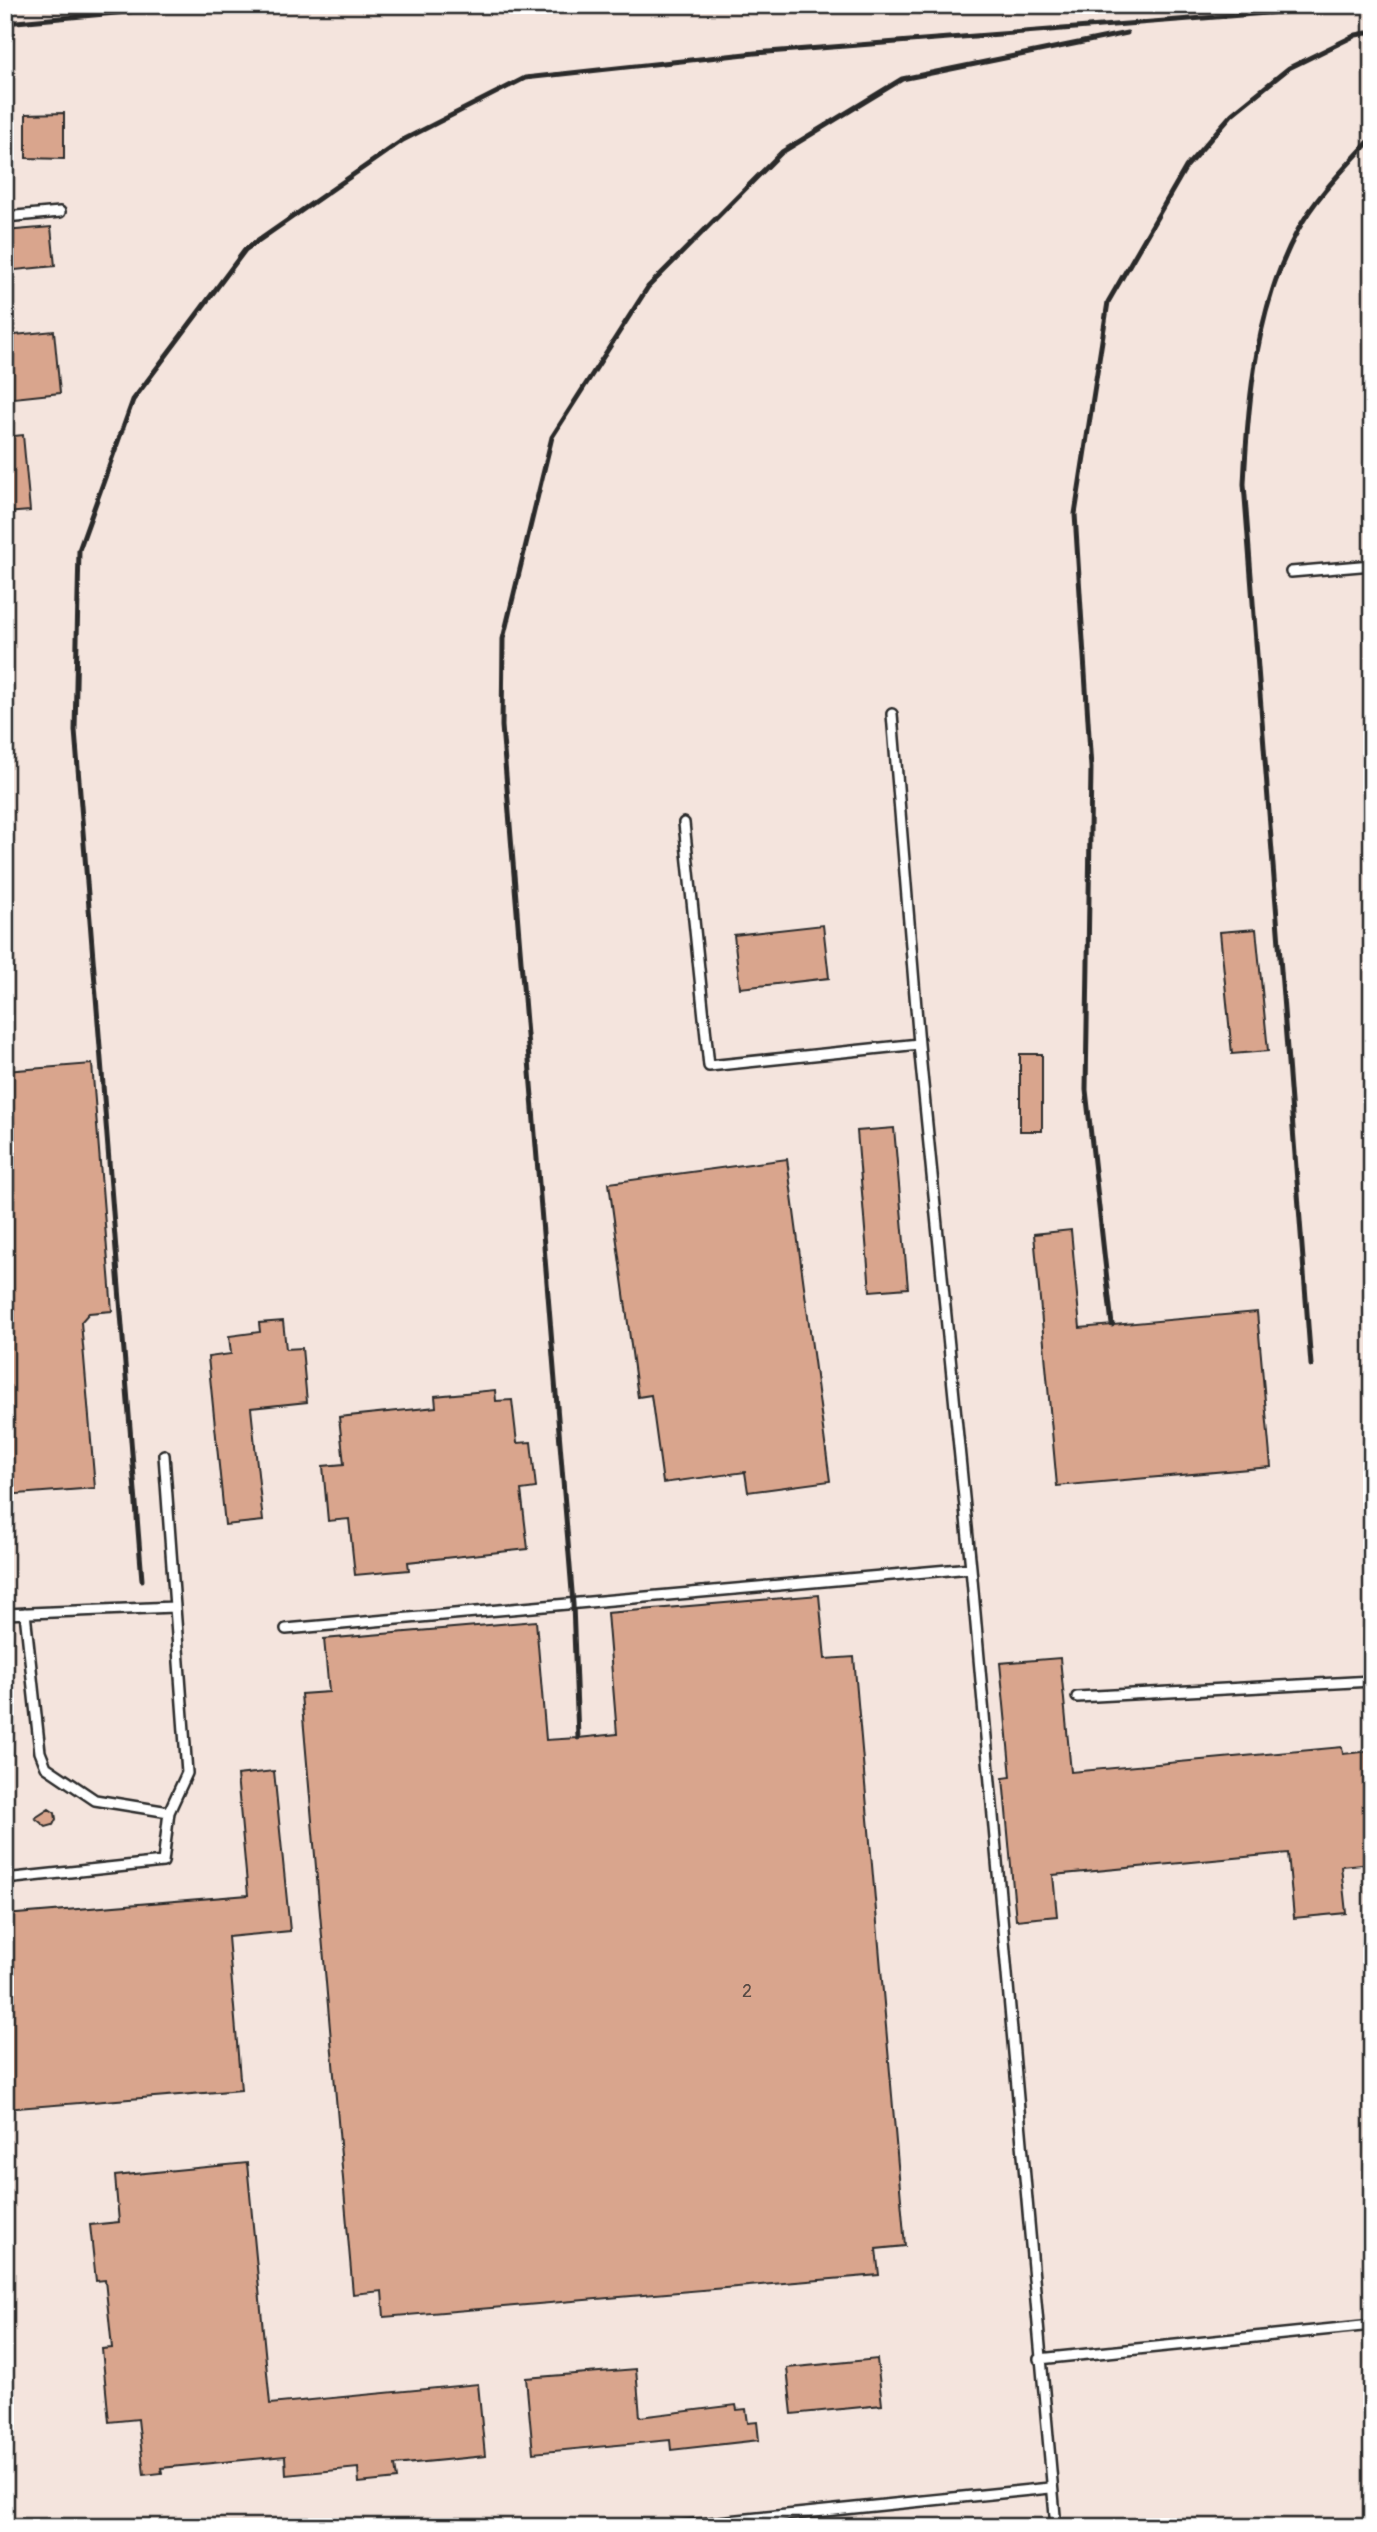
<svg xmlns="http://www.w3.org/2000/svg" width="1377" height="2532" font-family="Pangolin,sans-serif">
<style>
.built{fill:#f4e4dd}
.building{fill:#d9a58d;stroke:#2b2b2b;stroke-width:2}
.lines{fill:none;stroke-linecap:round;stroke-linejoin:round}
.lane-casing{stroke:#2b2b2b;stroke-width:14}
.lane{stroke:#fff;stroke-width:9}
.rail{stroke:#2b2b2b;stroke-width:5}
.labels{text-anchor:middle;stroke-width:5;stroke-linejoin:round;paint-order:stroke}
.number-label{font-size:18px;fill:#564a44}
</style>
<rect width="100%" height="100%" fill="#fff"/>
<filter id="ink" filterUnits="userSpaceOnUse"><feTurbulence type="fractalNoise" baseFrequency=".0143" numOctaves="2"/><feDisplacementMap in="SourceGraphic" scale="14" xChannelSelector="R" yChannelSelector="G"/><feConvolveMatrix kernelMatrix="1 2 1 2 8 2 1 2 1" color-interpolation-filters="sRGB"/></filter>
<g filter="url(#ink)">
<path class="built" d="M5,5H1372V2527H5Z"/>
<path class="building" d="M64,113V159L26,158V114Z
M51,227L55,266L5,271V231Z
M54,331L60,393L5,399V336Z
M23,435L30,511L5,513V437Z
M823,925L829,978L740,988L734,935Z
M1256,929L1268,1051L1232,1054L1220,932Z
M1020,1054H1042V1131H1020Z
M92,1064L112,1311L89,1313L81,1322L95,1488L5,1495V1071Z
M894,1128L908,1288L870,1291L857,1131Z
M787,1159L830,1481L748,1492L745,1472L663,1483L651,1395L638,1397L609,1183Z
M1071,1230L1080,1328L1257,1312L1271,1467L1057,1486L1034,1234Z
M283,1321L286,1349L302,1348L307,1402L251,1408L263,1521L225,1525L208,1357L231,1354L229,1336L260,1332L259,1323Z
M495,1390L496,1401L512,1400L517,1443L531,1442L536,1488L521,1490L528,1549L408,1562L409,1570L355,1575L349,1519L328,1521L323,1466L344,1464L339,1417L436,1407L435,1396Z
M819,1595L825,1659L854,1657L905,2246L876,2249L879,2275L384,2317L382,2291L353,2294L301,1694L329,1692L324,1639L536,1621L546,1740L578,1738L617,1734L607,1613Z
M1060,1658L1071,1772L1342,1747L1343,1754L1372,1751V1863L1341,1866L1346,1913L1294,1918L1288,1853L1053,1875L1057,1916L1016,1920L1003,1778L1011,1777L1000,1663Z
M274,1771L290,1931L228,1937L241,2090L5,2109V1915L248,1895L237,1775Z
M49,1809L55,1813L56,1819L53,1825L46,1827L35,1818Z
M247,2163L270,2404L478,2384L485,2456L395,2465L397,2479L359,2483L358,2468L286,2475L285,2456L161,2468L162,2473L144,2475L138,2419L109,2422L102,2349L112,2348L105,2280L96,2281L90,2225L119,2222L115,2176Z
M877,2359L882,2405L792,2414L787,2368Z
M636,2369L640,2417L736,2405L737,2410L746,2409L748,2423L757,2422L759,2440L671,2450L670,2440L533,2453L526,2378Z"/>
<g class="lines">
<g class="lane-casing">
<path id="lane" d="M5,217L60,212
M1291,572L1372,565
M892,714L919,1044L971,1568L1056,2527
M684,823L709,1066L919,1044
M25,1613L40,1752L46,1767L95,1800L169,1812
M5,1614L174,1607
M286,1629L971,1568
M1077,1697L1372,1681
M5,1879L163,1862L169,1812L187,1773L164,1455
M1039,2359L1372,2325
M669,2527L1050,2488"/>
</g>
<use href="#lane" class="lane"/>
<path class="rail" d="M5,23L205,5
M1112,1325L1086,1090L1091,768L1075,514L1108,302L1186,167L1232,114L1289,68L1356,35L1372,32
M1311,1365L1244,484C1248,398 1256,307 1298,230C1316,196 1347,166 1372,138
M142,1580L75,730L79,550L133,400L245,250L403,140L525,78L755,53L1371,5
M578,1738L573,1604L502,726L503,639L552,437L648,287L782,152L902,79L1127,33"/>
</g>
</g>
<g class="labels">
<g class="number-label">
<text x="747" y="1997">2</text>
</g>
</g>
<rect width="1377" height="2532" fill="none" stroke="#fff" stroke-width="28"/>
<rect x="14" y="14" width="1349" height="2504" fill="none" stroke="#2b2b2b" stroke-width="2.5" filter="url(#ink)"/>
</svg>
